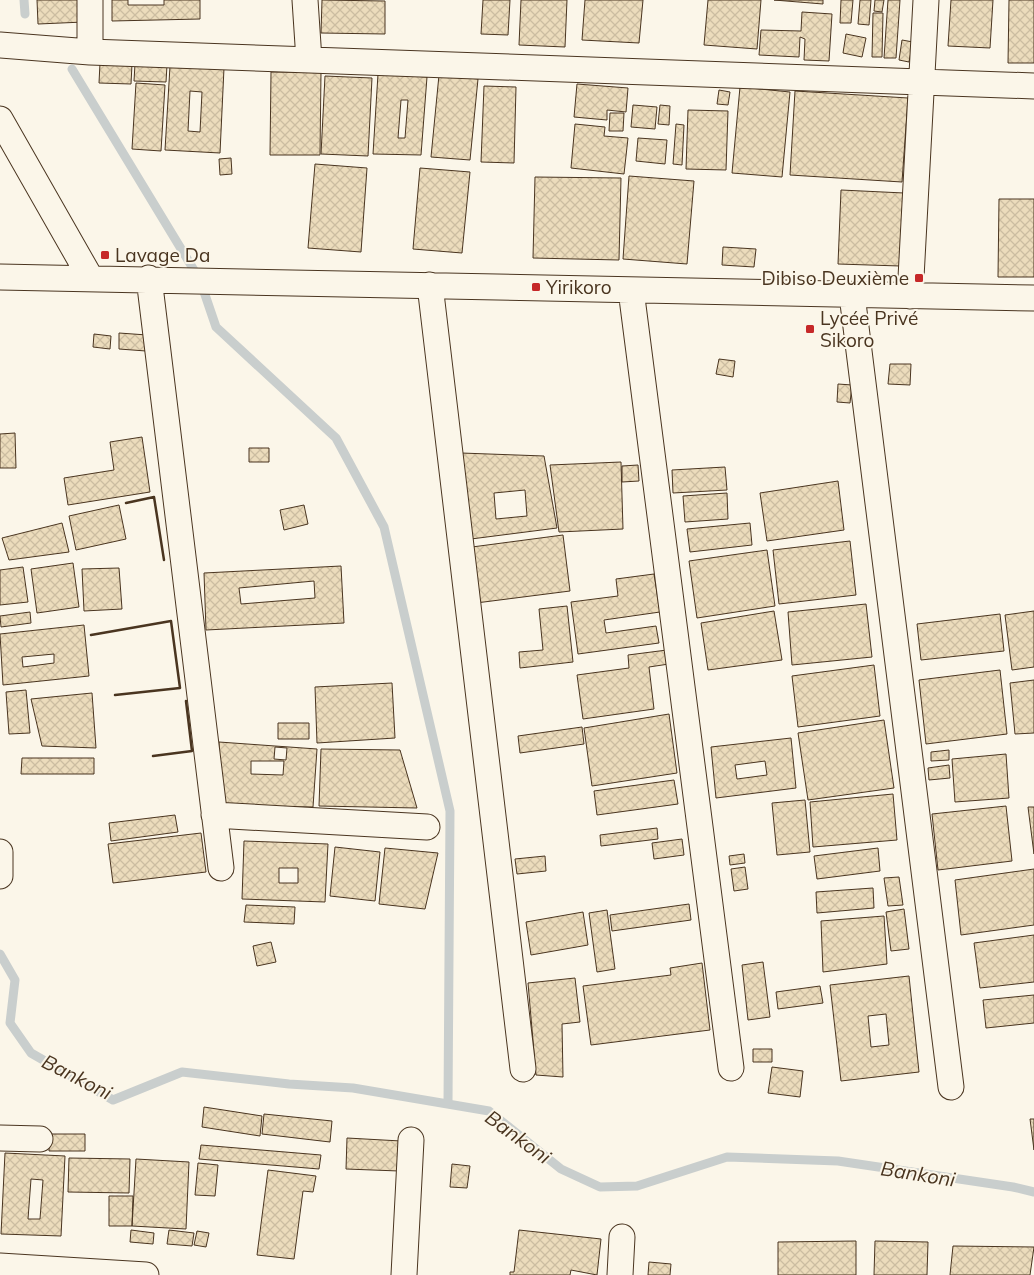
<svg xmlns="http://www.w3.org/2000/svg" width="1034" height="1275" font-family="Mulish,sans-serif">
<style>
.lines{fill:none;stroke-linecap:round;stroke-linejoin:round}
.stream{stroke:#c9cecd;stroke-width:9}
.building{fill:url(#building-cross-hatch);stroke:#4a3520;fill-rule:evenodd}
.minor-casing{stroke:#4a3520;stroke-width:27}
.minor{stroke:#fbf6e9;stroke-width:25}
.wall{stroke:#4a3520;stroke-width:2.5}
.poi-dot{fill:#c62828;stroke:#fbf6e9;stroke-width:2}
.labels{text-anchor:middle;stroke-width:4;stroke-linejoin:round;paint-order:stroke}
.poi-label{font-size:19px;fill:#4a3520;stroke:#fbf6e9;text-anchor:start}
.water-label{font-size:20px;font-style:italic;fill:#4a3520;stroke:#fbf6e9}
</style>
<defs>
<pattern id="building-cross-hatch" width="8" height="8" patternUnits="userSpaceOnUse" patternTransform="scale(1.25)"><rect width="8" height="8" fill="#ecdcbc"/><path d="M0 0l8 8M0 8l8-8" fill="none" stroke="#ccbda1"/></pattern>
</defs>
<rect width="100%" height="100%" fill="#fbf6e9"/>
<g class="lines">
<path class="stream" d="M24,0L25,14
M72,69L200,280L216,327L336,438L384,527L450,811L448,1104
M0,954L15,980L10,1023L31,1053L113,1100L182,1072L289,1084L353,1088L489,1111L561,1169L600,1187L637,1186L727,1157L838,1161L1013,1187L1034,1192"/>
</g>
<path class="building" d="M37,0H83L84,22L38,24Z
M112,0H128V5H164V0H200V19L112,21Z
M322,0L385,1V34L321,33Z
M483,0H510L508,35L481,34Z
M521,0H567L565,47L519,45Z
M585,0H643L639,43L582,40Z
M708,0H761L757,49L704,45Z
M774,0H823V4Z
M841,0H853L851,23H840Z
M860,0H871L869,25L858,24Z
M875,0H884L882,12L874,11Z
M888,0H900L896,58H884Z
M951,0H993L990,48L948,46Z
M1009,0H1034V63H1008Z
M802,12L832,14L829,61L804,60L805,39L800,37L799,57L759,55L761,30L801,31Z
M873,13H883L882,57H872Z
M846,34L866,38L862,57L843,53Z
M902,40L913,42L909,62L899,60Z
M100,63L132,64L131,84L99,83Z
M135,64L167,65L166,82L134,81Z
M170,66L224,68L220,153L165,150ZM190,91L202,92L200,132L188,131Z
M271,72H321L320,155H270Z
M378,74L427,77L421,155L373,154ZM401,100H408L405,138H398Z
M439,75L478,79L470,160L431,157Z
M325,76L372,78L368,156L321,154Z
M136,83L165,85L161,151L132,149Z
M577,84L628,88L626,112L607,110V120L574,117Z
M484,86L516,87L514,163L481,162Z
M740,87L790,92L782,177L732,173Z
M719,90L730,92L728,105L717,104Z
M795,91L908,98L902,182L790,175Z
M633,105L657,107L655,129L631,127Z
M660,105L670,106L669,125L658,124Z
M688,110L728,111L726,170L686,169Z
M610,113H624L623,131H609Z
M575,124L605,127L604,136L628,138L624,174L571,168Z
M676,124L684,125L682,165L673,164Z
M638,138L667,140L665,164L636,161Z
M231,158L232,174L220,175L219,159Z
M315,164L367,168L361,252L308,248Z
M420,168L470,172L462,253L413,249Z
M629,176L694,181L687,264L623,259Z
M535,177L621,178L619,260L533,258Z
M841,190L904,193L900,266L838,264Z
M999,199H1034V277H998Z
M723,247L756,249L754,267L722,265Z
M119,333L147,335L146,351L119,349Z
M94,334L111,336L110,349L93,347Z
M719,359L735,361L733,377L716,374Z
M890,364H911L910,385L888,384Z
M838,384L852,385L850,403L837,402Z
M15,433L16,468H0V434Z
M142,437L150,492L68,505L64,478L114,470L110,442Z
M249,448H269V462H249Z
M461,453L544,456L557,528L471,539ZM525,490L527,516L496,519L494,493Z
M621,462L623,529L559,532L550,465Z
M638,465L639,481L622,482V466Z
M725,467L727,490L673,493L672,470Z
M838,481L844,530L767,541L760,493Z
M727,493L728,519L685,522L683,496Z
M119,505L126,539L76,550L69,516Z
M304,505L308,524L284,530L280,510Z
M62,523L69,552L9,560L2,538Z
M750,523L752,545L690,552L687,529Z
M563,535L570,591L476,603L472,547Z
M850,541L856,595L779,604L773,550Z
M767,550L775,606L697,618L689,561Z
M73,563L79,607L37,613L31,569Z
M341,566L344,623L206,630L204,573ZM314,581L315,598L241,604L239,588Z
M23,567L28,602L0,605V570Z
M119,568L122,609L84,611L82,569Z
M654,574L660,612L604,620L606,633L656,626L659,643L578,654L571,602L618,596L616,579Z
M866,604L872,657L792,665L788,612Z
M567,606L573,662L520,668L519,652L543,650L539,609Z
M774,611L782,660L708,670L701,623Z
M1034,611V667L1012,670L1005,615Z
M30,612L31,623L1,627L0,616Z
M1000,614L1004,651L921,660L917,624Z
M84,625L89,676L3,685L0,634ZM54,654V663L23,667L22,657Z
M667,650L669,664L649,667L654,709L583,719L577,675L629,668L628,655Z
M874,665L880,716L798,727L792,676Z
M1000,670L1007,734L926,744L919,680Z
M1034,680V733L1015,734L1010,683Z
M392,683L395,738L317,743L315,687Z
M26,690L30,733L9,734L6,692Z
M92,693L96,748L42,746L31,699Z
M669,714L677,773L592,786L584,728Z
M884,720L894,788L808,800L798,733Z
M278,723H309V739H278Z
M582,727L584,744L520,753L518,736Z
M791,738L796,788L716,798L711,747ZM765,761L767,775L737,779L735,765Z
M219,742L317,749L313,807L219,806ZM275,747L287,748L286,760L274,759ZM251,761H284L283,775L251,774Z
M321,749L400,750L417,808L319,806Z
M949,750V760L931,761V752Z
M1006,754L1009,798L955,802L952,759Z
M22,758H94V774H21Z
M949,765L950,778L929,780L928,768Z
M674,780L678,804L597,815L594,791Z
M893,794L897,840L813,847L810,802Z
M805,800L810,852L777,855L772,803Z
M1006,806L1012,861L938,870L932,814Z
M1028,807H1034V854Z
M175,815L178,832L111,841L109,823Z
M657,828L658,839L601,846L600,835Z
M201,833L206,872L113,883L108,844Z
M682,839L684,855L654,859L652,843Z
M244,841L328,844L325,902L242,899ZM279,868H298V883H279Z
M335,847L380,852L375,901L330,896Z
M385,848L438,853L425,909L379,904Z
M878,848L880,871L817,879L814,856Z
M744,854L745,863L730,865L729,856Z
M545,856L546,871L517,874L515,859Z
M745,867L748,889L734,891L731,869Z
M1034,869V925L961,935L955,880Z
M899,877L903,905L888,906L884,878Z
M873,888L874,908L817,913L816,892Z
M689,904L691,920L612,931L610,915Z
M246,905L295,907L294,924L244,922Z
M904,909L909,949L891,951L886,912Z
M607,910L615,969L597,972L589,913Z
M583,912L588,945L531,955L526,922Z
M884,916L887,964L823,972L821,921Z
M1034,935V982L980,988L974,943Z
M271,942L276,962L257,966L253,946Z
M763,962L770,1017L748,1020L742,965Z
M702,963L710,1030L591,1045L583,986L671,975L670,968Z
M909,976L919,1072L841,1081L830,985ZM886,1014L889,1045L871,1047L868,1016Z
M575,978L580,1022L562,1024L563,1077L536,1075L528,983Z
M820,986L823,1003L778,1009L776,992Z
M1034,995V1023L986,1028L983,1000Z
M753,1049H772V1062H753Z
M772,1067L803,1071L800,1097L768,1093Z
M204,1107L262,1116L260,1136L202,1127Z
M264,1114L332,1121L330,1142L262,1134Z
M1030,1119H1034V1150Z
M49,1134H85V1151H49Z
M347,1138L401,1141L399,1171L346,1169Z
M201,1145L321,1155L319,1169L199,1159Z
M5,1153L65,1156L61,1236L1,1234ZM31,1179L43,1180L40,1219H28Z
M69,1158L130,1159L129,1193L68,1192Z
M136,1159L189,1162L186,1229L132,1226Z
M198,1163L218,1165L215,1196L195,1195Z
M452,1164L470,1166L467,1188L450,1187Z
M268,1170L316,1176L313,1192L303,1191L294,1259L257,1255Z
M109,1196H133L132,1226H109Z
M131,1230L154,1233L153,1244L130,1242Z
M169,1230L194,1233L192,1246L167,1244Z
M519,1230L601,1239L597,1275L571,1270L570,1275H510V1272H514Z
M197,1231L209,1233L206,1247L194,1245Z
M856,1241V1275H778V1242Z
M875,1241L928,1242L927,1275H874Z
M953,1246L1034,1247L1030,1275H950Z
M649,1262L671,1264L670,1275H648Z"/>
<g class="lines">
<g class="minor-casing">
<path id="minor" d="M90,0V52
M305,0L309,60
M0,45L90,52L1034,86
M0,119L90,277
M0,277L1034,298
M149,278L221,868
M430,285L523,1069
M631,290L731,1068
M852,295L951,1087
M910,296L926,0
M214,815L427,827
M0,852V876
M0,1138L40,1139
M0,1266L146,1275
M404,1275L411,1140
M620,1275L622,1237"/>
</g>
<use href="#minor" class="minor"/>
<path class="wall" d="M126,503L154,497L164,560
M91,635L171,621L180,688L115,695
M153,756L192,751L186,701"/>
</g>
<g class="poi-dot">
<rect x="100" y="250" width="10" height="10" rx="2.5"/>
<rect x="914" y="273" width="10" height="10" rx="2.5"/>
<rect x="531" y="282" width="10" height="10" rx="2.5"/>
<rect x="805" y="324" width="10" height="10" rx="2.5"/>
</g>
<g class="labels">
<g class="poi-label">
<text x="115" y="262">Lavage Da</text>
<text x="909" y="285" text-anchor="end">Dibiso Deuxième</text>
<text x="546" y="294">Yirikoro</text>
<text x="820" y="325">Lycée Privé<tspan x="820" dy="22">Sikoro</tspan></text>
</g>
<g class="water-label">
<text transform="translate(77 1077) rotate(27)" y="7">Bankoni</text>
<text transform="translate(518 1137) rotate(36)" y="7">Bankoni</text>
<text transform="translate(918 1174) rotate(9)" y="7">Bankoni</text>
</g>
</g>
</svg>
